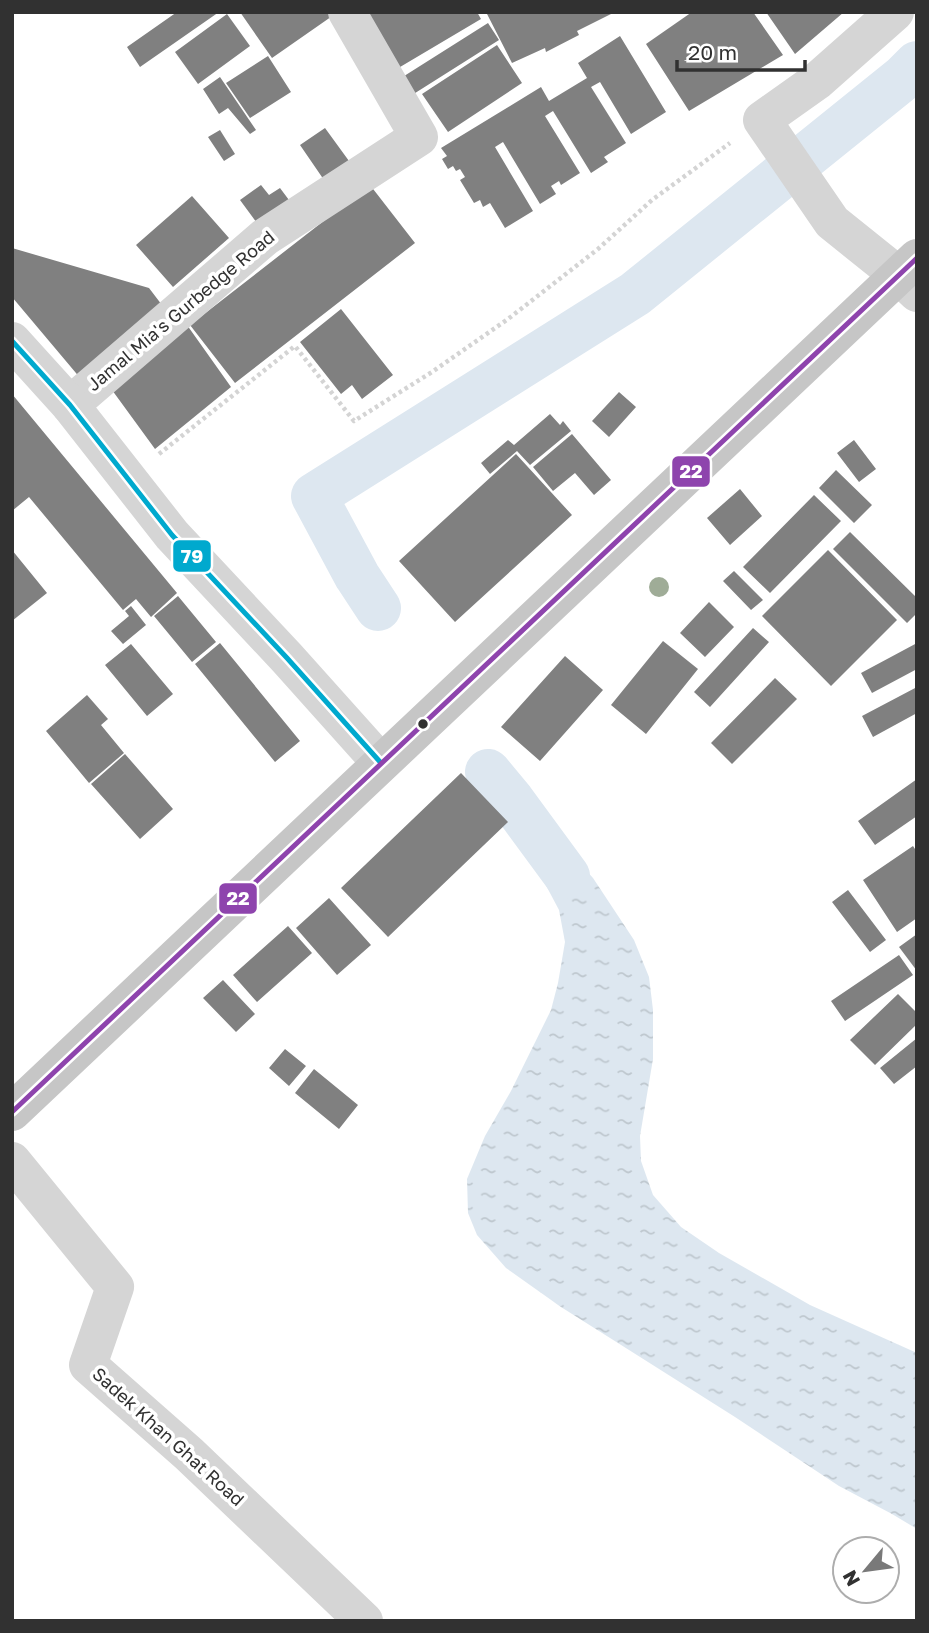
<svg xmlns="http://www.w3.org/2000/svg" width="929" height="1633" font-family="'Golos Text',sans-serif">
<style>
.water{fill:url(#water-ripples)}
.lines{fill:none;stroke-linecap:round;stroke-linejoin:round}
.canal{stroke:#dde7f0;stroke-width:46}
.building{fill:#808080}
.path{stroke:#d4d4d4;stroke-width:4.5;stroke-dasharray:3.5 3.5;stroke-linecap:butt}
.minor{stroke:#d5d5d5;stroke-width:38}
.tertiary{stroke:#d5d5d5;stroke-width:38}
.trunk{stroke:#c6c6c6;stroke-width:38}
.bus-1-casing{stroke:#fff;stroke-width:10}
.bus-2-casing{stroke:#fff;stroke-width:10}
.bus-1{stroke:#00a9ce;stroke-width:5}
.bus-2{stroke:#8e44ad;stroke-width:5}
.tree{fill:#9fac97}
.bus-dot{fill:#313131;stroke:#fff;stroke-width:2.5}
.labels{text-anchor:middle;stroke-width:7;stroke-linejoin:round;paint-order:stroke}
.street-label{font-size:18px;fill:#313131;stroke:#fff}
.line-badge{stroke:#fff;stroke-width:2.5}
.badge-label{font-size:19px;text-anchor:middle;font-weight:bold;fill:#fff}
</style>
<defs>
<pattern id="water-ripples" width="26" height="14" patternUnits="userSpaceOnUse" patternTransform="scale(1.75)"><rect width="26" height="14" fill="#dde7f0"/><path d="M2 4q2-2 4 0t4 0M15 11q2-2 4 0t4 0" fill="none" stroke="#bec7ce"/></pattern>
</defs>
<rect width="100%" height="100%" fill="#fff"/>
<path class="water" d="M526,824L535,825L575,858L593,878L634,940L649,977L653,1010V1059L640,1136L641,1161L653,1195L681,1227L719,1253L810,1305L917,1353V1529L892,1514L839,1486L735,1417L561,1307L506,1268L477,1235L468,1213L467,1179L485,1136L511,1091L551,1010L558,983L565,942L559,910L524,844L522,833Z"/>
<g class="lines">
<path class="canal" d="M378,608L357,576L314,496L635,294L903,78L917,64
M488,772L512,801L567,876"/>
</g>
<path class="building" d="M177,12H219L140,67L127,47Z
M240,12H338L272,58Z
M361,12H477L481,19L395,70Z
M486,12H615L577,31L579,35L546,52L545,48L512,63Z
M692,12H753L783,55L689,111L646,44Z
M766,12H844L795,54Z
M227,14L250,46L198,84L175,52Z
M488,23L499,40L412,95L401,78Z
M620,36L666,112L631,134L600,82L591,87L626,143L604,157L608,162L591,173L553,111L545,116L580,173L561,185L559,181L551,186L556,194L540,204L503,142L495,147L533,211L505,228L490,203L483,207L480,200L474,203L460,180L465,177L460,169L456,171L453,166L448,169L442,159L447,156L441,148L541,87L549,101L587,78L578,63Z
M497,45L522,83L448,132L422,94Z
M268,56L291,92L250,118L226,83Z
M220,77L256,130L250,134L228,108L219,114L203,89Z
M325,128L349,161L324,180L300,145Z
M220,130L235,154L224,161L208,137Z
M261,185L269,195L280,188L289,200L257,223L240,200Z
M370,185L415,243L235,383L190,325Z
M192,196L229,238L173,287L136,245Z
M12,248L149,288L165,309L81,379L12,297Z
M341,309L393,375L362,399L352,385L341,394L300,342Z
M187,325L231,387L155,449L112,390Z
M619,392L636,407L609,437L592,421Z
M12,394L177,593L151,617L136,599L123,610L29,497L12,511Z
M550,414L560,425L563,421L571,431L530,465L517,451L490,474L481,463L508,440L514,445Z
M572,434L611,480L594,495L575,473L553,491L533,467Z
M854,440L876,469L859,482L837,453Z
M516,454L572,515L455,622L399,561Z
M836,470L872,505L854,523L819,488Z
M740,489L762,516L730,545L707,518Z
M814,495L841,521L770,593L743,567Z
M850,532L917,598V613L907,623L833,549Z
M12,550L47,593L12,621Z
M828,550L897,620L831,686L762,616Z
M734,571L763,600L751,610L723,581Z
M178,596L216,642L192,662L154,616Z
M709,602L734,627L705,657L680,633Z
M131,606L146,625L123,644L111,631L129,616L125,611Z
M753,628L769,642L710,707L694,692Z
M663,641L698,669L646,734L611,705Z
M220,643L300,741L275,762L195,664Z
M917,643V669L872,693L861,673Z
M131,644L173,694L147,716L105,665Z
M565,656L603,690L540,761L501,727Z
M775,678L797,699L732,764L711,743Z
M917,687V713L873,737L862,716Z
M87,695L108,719L101,725L124,753L89,783L46,731Z
M125,754L173,809L140,839L91,784Z
M461,773L508,822L388,937L341,888Z
M917,779V816L875,845L858,821Z
M913,846L917,852V918L897,932L863,880Z
M848,890L886,940L870,952L832,902Z
M329,898L371,945L337,975L296,928Z
M288,926L312,953L257,1002L233,975Z
M917,934V971L899,947Z
M899,955L913,975L845,1021L831,1001Z
M223,980L255,1014L236,1032L203,998Z
M898,994L917,1013V1024L875,1065L850,1040Z
M917,1038V1066L894,1084L880,1068Z
M285,1049L306,1066L289,1086L269,1068Z
M314,1069L358,1105L339,1129L295,1093Z"/>
<g class="lines">
<path class="path" d="M159,454L295,346L354,421L432,372L508,319L598,249L652,200L730,143"/>
<path class="minor" d="M895,12L817,81L762,120L832,222L898,275L917,293
M70,405L265,237L419,137L347,12
M12,1161L115,1287L88,1365L189,1454L364,1621"/>
<path class="tertiary" d="M12,341L70,405L172,535L287,658L381,763"/>
<path class="trunk" d="M12,1112L917,258"/>
<g class="bus-1-casing">
<path id="bus-1" d="M12,341L70,405L172,535L287,658L381,763"/>
</g>
<g class="bus-2-casing">
<path id="bus-2" d="M12,1112L917,258"/>
</g>
<use href="#bus-1" class="bus-1"/>
<use href="#bus-2" class="bus-2"/>
</g>
<circle class="tree" cx="659" cy="587" r="10"/>
<circle class="bus-dot" cx="423" cy="724" r="6"/>
<g class="labels">
<g class="street-label">
<text transform="translate(181 311) rotate(-40)" y="6">Jamal Mia's Gurbedge Road</text>
<text transform="translate(168 1437) rotate(42)" y="6">Sadek Khan Ghat Road</text>
</g>
</g>
<g class="line-badge">
<rect x="671" y="455" width="40" height="33" rx="7" fill="#8e44ad"/>
<rect x="172" y="539" width="40" height="34" rx="7" fill="#00a9ce"/>
<rect x="218" y="882" width="40" height="33" rx="7" fill="#8e44ad"/>
</g>
<g class="badge-label">
<text x="691" y="478">22</text>
<text x="192" y="563">79</text>
<text x="238" y="905">22</text>
</g>
<rect width="929" height="1633" fill="none" stroke="#313131" stroke-width="28"/>
<g transform="translate(866 1570) rotate(241)"><circle r="33" fill="#ffffff" stroke="#adadad" stroke-width="2"/>
<path d="M0-5L12 26L0 18L-12 26Z" fill="#797979"/>
<text y="-10" font-size="19" font-weight="bold" text-anchor="middle" fill="#313131">N</text>
</g>
<path d="M677 60v10h128v-10" fill="none" stroke="#313131" stroke-width="3.5"/>
<text x="688" y="60" font-size="21" fill="#313131" stroke="#ffffff" stroke-width="5" paint-order="stroke">20 m</text>
</svg>
